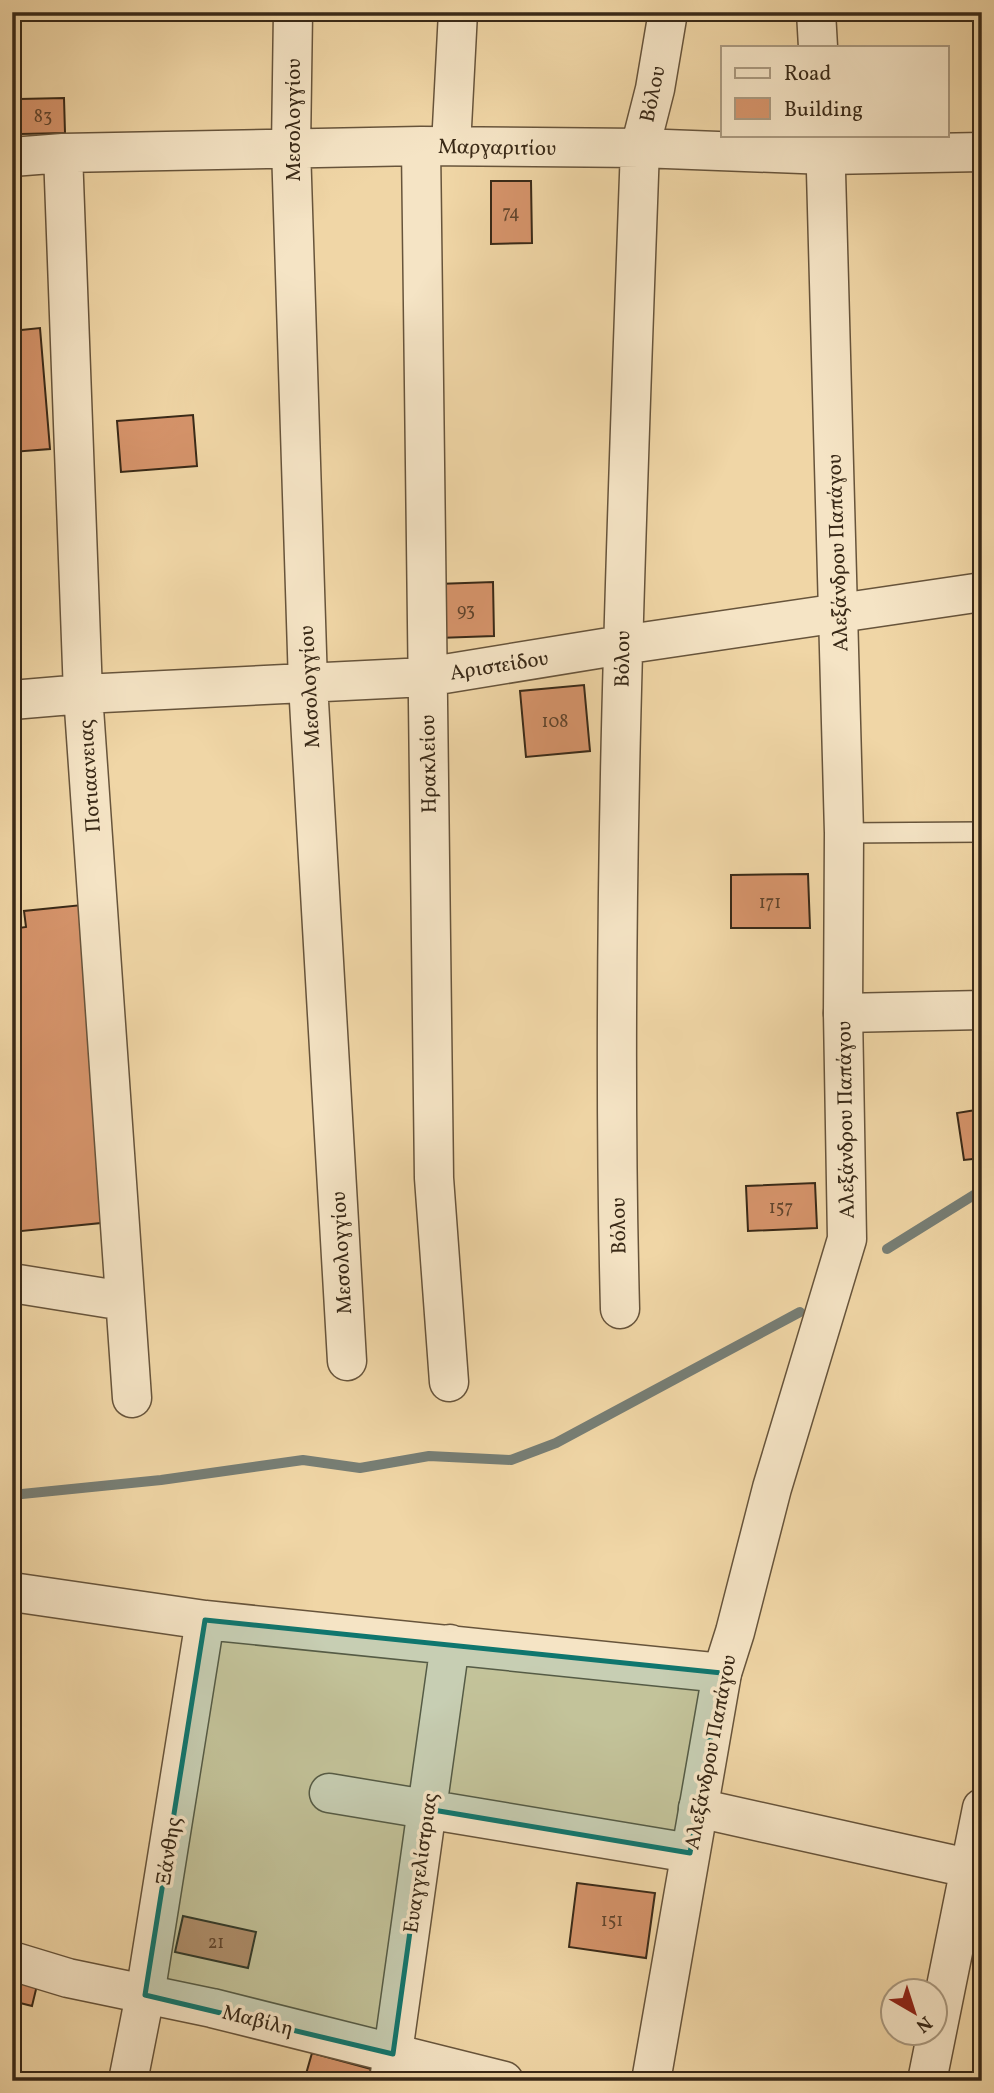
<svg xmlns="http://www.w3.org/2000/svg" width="994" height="2093" font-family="Vollkorn,serif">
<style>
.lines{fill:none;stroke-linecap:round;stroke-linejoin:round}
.stream{stroke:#777e75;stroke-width:10}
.building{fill:#d6946b;stroke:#392917;stroke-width:2}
.service-casing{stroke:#67543b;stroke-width:22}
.minor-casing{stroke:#67543b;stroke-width:41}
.tertiary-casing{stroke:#67543b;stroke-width:41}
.service{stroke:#f5e4c5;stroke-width:19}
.minor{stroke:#f5e4c5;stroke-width:38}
.tertiary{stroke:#f5e4c5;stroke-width:38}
.marked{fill:#0f766e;fill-opacity:0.2;stroke:#0f766e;stroke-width:5;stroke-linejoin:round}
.labels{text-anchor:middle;stroke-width:7;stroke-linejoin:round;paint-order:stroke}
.number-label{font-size:18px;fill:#60442c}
.street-label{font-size:21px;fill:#392917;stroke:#f5e4c5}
</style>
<rect width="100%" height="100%" fill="#f0d6a6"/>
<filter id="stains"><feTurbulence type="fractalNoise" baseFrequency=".00286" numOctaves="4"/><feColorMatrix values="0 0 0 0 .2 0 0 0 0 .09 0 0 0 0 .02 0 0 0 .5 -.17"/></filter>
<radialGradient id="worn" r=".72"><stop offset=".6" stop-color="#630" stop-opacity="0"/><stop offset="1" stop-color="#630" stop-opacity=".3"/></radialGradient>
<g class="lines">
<path class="stream" d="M887,1249L982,1190
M12,1495L161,1480L303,1460L360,1468L429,1456L511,1460L556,1443L800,1312"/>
</g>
<path class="building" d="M64,98L65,133L21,134L20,99Z
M491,181H531L532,243L491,244Z
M40,328L50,449L12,452V331Z
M193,415L197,466L121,472L117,421Z
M493,582L494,636L438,638L437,584Z
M584,685L590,751L526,757L520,691Z
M808,874L810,928H731V875Z
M82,905L111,1222L12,1232V929L26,927L24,911Z
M982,1109V1158L964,1160L957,1113Z
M815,1183L817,1228L748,1231L746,1186Z
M577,1883L655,1893L646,1958L569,1947Z
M183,1916L256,1932L248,1968L175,1952Z
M12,1975L38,1981L32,2006L12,2001Z
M312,2053L371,2069L367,2081H304Z"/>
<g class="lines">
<g class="service-casing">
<path id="service" d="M844,833L982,832"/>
</g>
<g class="minor-casing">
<path id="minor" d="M293,12L291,147L308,684L347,1361
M421,146L434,1178L449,1382
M451,146L458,12
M63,153L83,694L132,1398
M12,157L63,153L421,146L640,148L827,155L982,152
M12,700L83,694L426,677L622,645L982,592
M843,1013L982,1010
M12,1283L124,1301
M620,1309C610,922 626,535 640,148L655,89L668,12
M12,1592L205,1620L722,1673
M329,1793L690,1853
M698,1808L968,1868
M128,2081L145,1995L205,1620
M389,2081L450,1644
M927,2081L982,1808"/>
</g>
<g class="tertiary-casing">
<path id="tertiary" d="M816,12L818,47
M12,1961L68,1978L212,2008L504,2081
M651,2081L722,1673L735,1632L772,1488L847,1239L843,1013L844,833L825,135"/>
</g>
<use href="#service" class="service"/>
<use href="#minor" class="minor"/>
<use href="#tertiary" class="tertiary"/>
</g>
<path class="marked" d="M205,1620L722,1673L690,1853L427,1809L393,2054L145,1995Z"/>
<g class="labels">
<g class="number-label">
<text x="43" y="122">83</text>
<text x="511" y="218">74</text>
<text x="466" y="616">93</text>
<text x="555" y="727">108</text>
<text x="770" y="908">171</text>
<text x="781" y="1213">157</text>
<text x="612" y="1926">151</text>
<text x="216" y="1948">21</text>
</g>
<g class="street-label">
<text transform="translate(652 94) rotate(-78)" y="7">Βόλου</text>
<text transform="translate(293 120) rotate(-90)" y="7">Μεσολογγίου</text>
<text transform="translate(497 147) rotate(1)" y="7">Μαργαριτίου</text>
<text transform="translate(837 553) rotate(-92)" y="7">Αλεξάνδρου Παπάγου</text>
<text transform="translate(622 659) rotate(-89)" y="7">Βόλου</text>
<text transform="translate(499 665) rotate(-9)" y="7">Αριστείδου</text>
<text transform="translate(309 687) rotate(-93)" y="7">Μεσολογγίου</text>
<text transform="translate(428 764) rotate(-91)" y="7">Ηρακλείου</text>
<text transform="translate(89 776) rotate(-94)" y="7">Ποτιαανειας</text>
<text transform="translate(845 1120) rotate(-91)" y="7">Αλεξάνδρου Παπάγου</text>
<text transform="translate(618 1226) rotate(-91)" y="7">Βόλου</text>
<text transform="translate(341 1253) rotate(-93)" y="7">Μεσολογγίου</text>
<text transform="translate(710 1752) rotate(-79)" y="7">Αλεξάνδρου Παπάγου</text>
<text transform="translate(168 1851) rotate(-81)" y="7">Ξάνθης</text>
<text transform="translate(420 1863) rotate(-82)" y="7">Ευαγγελίστριας</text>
<text transform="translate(258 2020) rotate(14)" y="7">Μαβίλη</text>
</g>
</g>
<rect width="994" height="2093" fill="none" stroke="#f0d6a6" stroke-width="42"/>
<rect x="14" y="14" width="966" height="2065" fill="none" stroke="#392917" stroke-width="3.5"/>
<rect x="21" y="21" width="952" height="2051" fill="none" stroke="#392917" stroke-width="2"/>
<rect x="721" y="46" width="228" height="91" fill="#f5e4c5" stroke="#aa997f" stroke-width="2"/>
<rect x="735" y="68" width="35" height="10" fill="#f5e4c5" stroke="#aa997f" stroke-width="2"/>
<text x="784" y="80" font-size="21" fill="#392917">Road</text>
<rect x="735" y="98" width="35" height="21" fill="#d6946b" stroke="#aa997f" stroke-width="2"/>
<text x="784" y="116" font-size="21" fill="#392917">Building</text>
<g transform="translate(914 2012) rotate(141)"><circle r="33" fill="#f5e4c5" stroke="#aa997f" stroke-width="2"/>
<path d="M0-5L12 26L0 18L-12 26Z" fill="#8f2418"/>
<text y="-10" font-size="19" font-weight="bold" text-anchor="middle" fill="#392917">N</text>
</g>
<rect width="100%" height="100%" filter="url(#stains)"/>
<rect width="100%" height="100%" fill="url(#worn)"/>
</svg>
